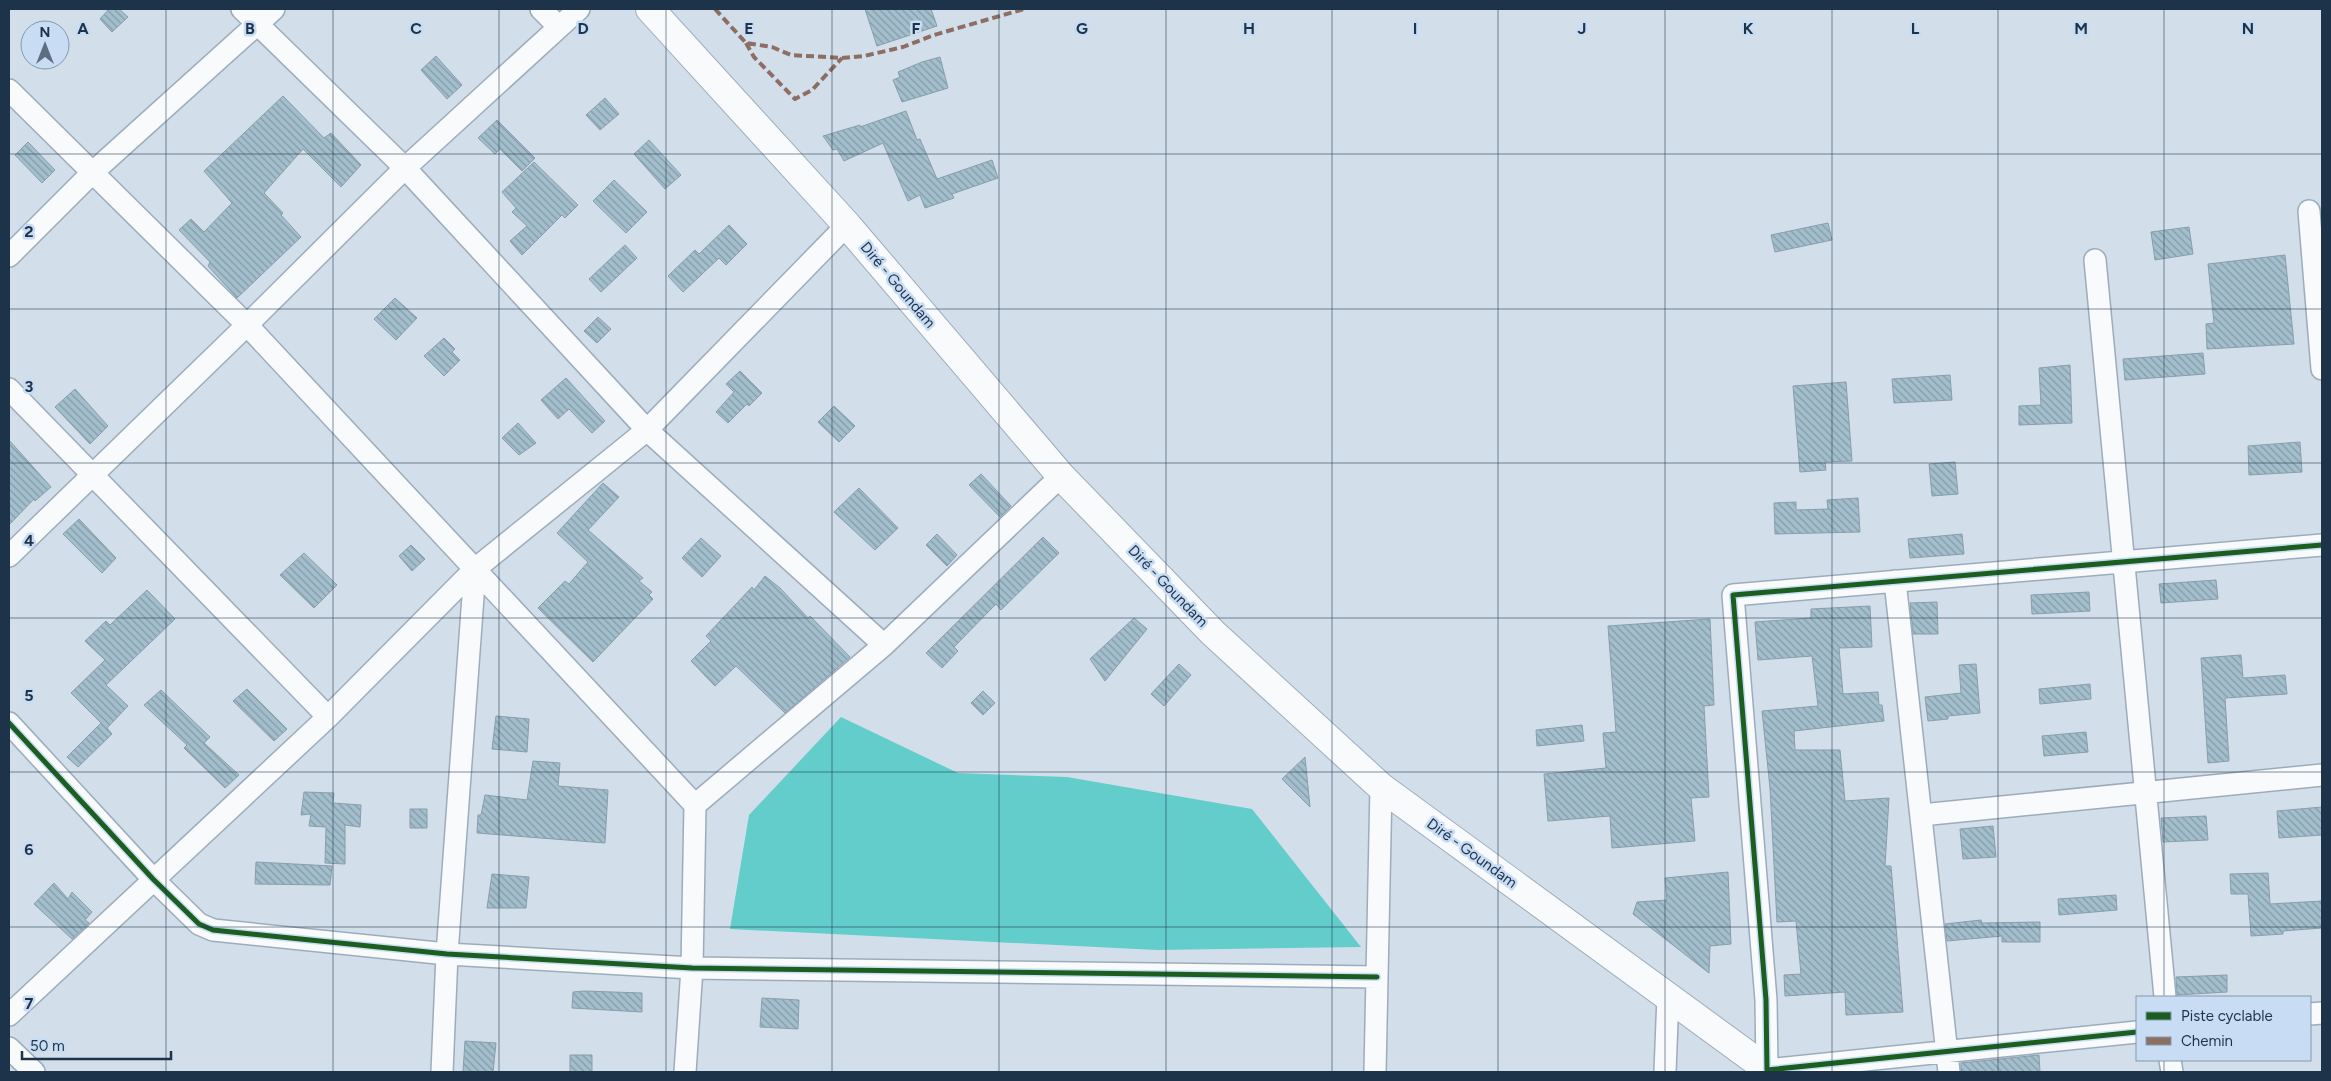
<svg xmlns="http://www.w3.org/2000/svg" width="2331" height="1081" font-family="Figtree,sans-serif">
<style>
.water{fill:#63cdcb}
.building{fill:url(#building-back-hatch);stroke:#889eab}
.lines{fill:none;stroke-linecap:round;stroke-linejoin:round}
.minor-casing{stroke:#9dacbc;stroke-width:24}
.secondary-casing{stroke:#9dacbc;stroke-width:30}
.minor{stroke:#f8fafc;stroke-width:21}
.secondary{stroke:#f8fafc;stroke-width:28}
.quiet{stroke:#8d6e63;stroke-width:4;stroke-dasharray:8 4;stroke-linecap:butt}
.cycleway-casing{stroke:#c8ddf4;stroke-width:8}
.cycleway{stroke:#1b5e20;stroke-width:5}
.grid{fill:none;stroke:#1d3349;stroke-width:1;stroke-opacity:0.55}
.labels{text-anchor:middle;stroke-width:5;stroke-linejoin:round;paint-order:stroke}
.street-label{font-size:15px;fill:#1d3349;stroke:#c8ddf4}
.grid-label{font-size:16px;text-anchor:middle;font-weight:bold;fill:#1d3349;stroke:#c8ddf4;stroke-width:5;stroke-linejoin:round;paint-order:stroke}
</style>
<defs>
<pattern id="building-back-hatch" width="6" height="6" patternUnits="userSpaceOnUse" patternTransform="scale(1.25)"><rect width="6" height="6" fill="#a3becc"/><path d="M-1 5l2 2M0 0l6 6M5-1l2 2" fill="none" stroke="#849ba8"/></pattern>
</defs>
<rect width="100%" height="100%" fill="#d2deea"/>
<path class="water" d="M841,717L958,773L1067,777L1252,809L1361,947L1157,950L730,929L749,815Z"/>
<path class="building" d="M109,9H119L128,17L112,32L100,19Z
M865,9H931L937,26L877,46Z
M436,56L462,85L447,99L421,70Z
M940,57L948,88L902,102L893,80L900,77L898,72L922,62Z
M283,96L324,138L331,133L361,165L341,187L303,149L264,193L283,213L281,215L301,237L237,298L208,266L210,262L179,230L191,219L204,232L232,203L204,171Z
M605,98L619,114L600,130L586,115Z
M906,111L917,140L920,139L937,179L992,160L998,178L952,194L954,198L925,208L920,195L908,201L883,143L844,161L837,149L833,150L823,136L860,125V127Z
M497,120L535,158L522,171L500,149L495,154L478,138Z
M649,140L681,175L665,189L634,154Z
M28,142L55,170L42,183L15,155Z
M534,162L578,205L565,218L562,215L522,255L510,241L527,226L512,212L516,208L502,192Z
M614,180L647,212L626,233L593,201Z
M1828,223L1832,240L1775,252L1771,235Z
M729,225L747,244L726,265L719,258L683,292L668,276L695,250L699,254Z
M2189,227L2193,254L2155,260L2151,232Z
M625,245L637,258L601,292L589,279Z
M2285,255L2294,344L2207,349L2206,324L2214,323L2208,264Z
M395,298L417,318L396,340L374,319Z
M598,317L611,329L597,343L584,331Z
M444,338L455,349L452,352L460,360L444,376L424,356Z
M2203,353L2205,374L2125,380L2123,359Z
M2070,365L2072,423L2019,425V406L2041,405L2039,368Z
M740,371L762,393L749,406L747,404L728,423L716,412L734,392L726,384Z
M1950,375L1952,400L1894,403L1892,379Z
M566,378L605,421L592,433L569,409L558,419L541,400Z
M1846,382L1852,461L1825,462L1826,470L1800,472L1793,386Z
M75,389L108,426L90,444L55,407Z
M834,406L855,426L839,442L818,422Z
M518,423L536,443L519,455L502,438Z
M9,440L51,487L35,501L34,499L9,525Z
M2300,442L2302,472L2249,475L2248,446Z
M1955,462L1958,494L1932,496L1929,464Z
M981,474L1011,506L1000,517L969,485Z
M603,483L619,497L588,530L643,578L639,581L652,592L649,595L653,599L593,662L538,608L565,581L569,584L588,562L557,533Z
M859,488L898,528L875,550L834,512Z
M1858,498L1860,532L1775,534L1774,503L1796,502V510L1828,509L1827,500Z
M79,519L116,558L102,573L63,534Z
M937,534L957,555L947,566L926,545Z
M1962,534L1964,554L1910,558L1908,539Z
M1043,537L1059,553L1001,610L996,604L954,647L958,651L942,668L926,653Z
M701,538L721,556L702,577L682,558Z
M411,545L425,559L412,571L399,556Z
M304,553L337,585L314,608L280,575Z
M765,576L780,588L808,618L810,616L850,657L785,713L736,666L715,686L691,661L711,641L706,636L752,587L754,590Z
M2216,580L2218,599L2161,603L2159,584Z
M147,590L175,619L106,685L128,706L107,728L112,734L78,767L67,757L101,723L71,693L105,660L85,641L106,621L110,625Z
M2089,592L2090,611L2032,614L2031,595Z
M1937,602L1938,634H1913L1910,603Z
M1870,606L1872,647L1839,648L1843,694L1878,692L1879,705H1882L1884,721L1794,731L1795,750H1840L1845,801L1889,798L1885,866H1891L1903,1012L1846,1015L1845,992L1785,996L1784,975L1801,974L1796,921L1777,922L1770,788L1762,711L1818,706L1812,656L1758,660L1755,622L1811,618V609Z
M1134,618L1147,629L1105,681L1090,659Z
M1710,619L1714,705L1704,706L1709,797L1691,798L1695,841L1612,848L1610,816L1548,821L1544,774L1606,768L1603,733L1616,732L1608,626Z
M2241,655L2243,678L2285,675L2287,694L2225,698L2229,761L2208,763L2201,658Z
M1179,664L1191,675L1164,706L1151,694Z
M1976,664L1980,713L1948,716V719L1928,721L1925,697L1961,693L1959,665Z
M2090,684L2091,699L2040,704L2039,689Z
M247,689L287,729L274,741L233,701Z
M161,690L210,737L204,743L239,775L225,788L184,748L187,745L144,705Z
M983,691L995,703L983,715L971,703Z
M496,716L529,719L527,752L492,749Z
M1582,725L1584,741L1537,746L1536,730Z
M2086,732L2088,752L2044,756L2042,736Z
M1305,757L1310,807L1282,779Z
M533,761L560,763L558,786L608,790L605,843L477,833L478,815H481L485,795L527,800Z
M304,792L334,793L333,803L361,805L360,827L345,825V864L325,863L326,827L309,826L311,814L301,815Z
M2322,807V835L2279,838L2277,811Z
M410,809H427V828H410Z
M2206,816L2208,840L2163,842L2161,818Z
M1993,826L1996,857L1963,859L1960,829Z
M256,862L332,866L330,885L255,884Z
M1728,872L1731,944L1710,946L1709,973L1633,914L1637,902L1667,900L1665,878Z
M2268,873L2270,904L2322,901V928L2283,931V934L2251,936L2248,894H2231L2230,874Z
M492,874L529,877L526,908H487Z
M54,883L68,899L72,892L92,912L85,920L89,923L72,939L34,904Z
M2116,895L2117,910L2059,915L2058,899Z
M1981,920L1982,923L2040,922V942H2002V936L1947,941L1945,924Z
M2227,975V992L2177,995L2176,977Z
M584,991L642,993V1012L572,1008L573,992Z
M762,998L799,1000L798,1029L760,1027Z
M465,1041L496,1043L493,1072H463Z
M570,1055H592V1072H570Z
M2039,1055L2040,1072H1961V1063Z"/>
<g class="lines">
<g class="minor-casing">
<path id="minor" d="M242,9L405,168L647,430L884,645
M541,9L559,27
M9,90L247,325L695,805L692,968L685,1072
M2309,211L2322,369
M9,256L92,173L274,9
M2095,260L2165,997
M9,389L328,717
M9,556L247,325L405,168L579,9
M1895,581L1949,1072
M9,723L153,879L199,924L213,930L447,954L692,968L1377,977
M695,805L884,645L1061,476
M1921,815L2322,775
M2310,1014L2322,1013
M9,1015L328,717L475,569L647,430L847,225
M2137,1032L1767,1070L1766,1000L1733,595L2322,545
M9,1048L34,1072
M2170,1060L2172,1072
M442,1072L447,954L475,569
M1375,1072L1381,787
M1665,1072L1668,996"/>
</g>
<g class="secondary-casing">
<path id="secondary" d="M650,9L847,225L1061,476L1213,633L1381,787L1771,1072"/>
</g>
<use href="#minor" class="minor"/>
<use href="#secondary" class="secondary"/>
<path class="quiet" d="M715,9L746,43L772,47L791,55L842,58L864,56L903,47L934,35L1024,9
M746,43L754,57L795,99L812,90L842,58"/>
<g class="cycleway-casing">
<path id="cycleway" d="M9,723L153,879L199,924L213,930L447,954L692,968L1377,977
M2137,1032L1767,1070L1766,1000L1733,595L2322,545"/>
</g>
<use href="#cycleway" class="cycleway"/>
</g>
<path class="grid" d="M166,9V1072M333,9V1072M499,9V1072M666,9V1072M832,9V1072M999,9V1072M1166,9V1072M1332,9V1072M1498,9V1072M1665,9V1072M1832,9V1072M1998,9V1072M2164,9V997M9,154H2322M9,309H2322M9,463H2322M9,618H2322M9,772H2322M9,927H2322M2164,1060V1072"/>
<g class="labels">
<g class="street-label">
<text transform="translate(898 285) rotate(50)" y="5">Diré - Goundam</text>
<text transform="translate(1168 586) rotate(46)" y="5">Diré - Goundam</text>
<text transform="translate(1472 853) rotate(36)" y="5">Diré - Goundam</text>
</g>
</g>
<g class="grid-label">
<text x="83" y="34">A</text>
<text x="250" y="34">B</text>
<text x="416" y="34">C</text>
<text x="583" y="34">D</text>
<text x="749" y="34">E</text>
<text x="916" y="34">F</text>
<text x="1082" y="34">G</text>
<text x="1249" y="34">H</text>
<text x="1415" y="34">I</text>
<text x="1582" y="34">J</text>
<text x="1748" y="34">K</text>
<text x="1915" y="34">L</text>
<text x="2081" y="34">M</text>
<text x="2248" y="34">N</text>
<text x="29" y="237">2</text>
<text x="29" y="392">3</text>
<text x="29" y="546">4</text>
<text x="29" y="701">5</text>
<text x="29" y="855">6</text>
<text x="29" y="1009">7</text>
</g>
<rect width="2331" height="1081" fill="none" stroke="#1d3349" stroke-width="20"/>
<rect x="2136" y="996" width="175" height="65" fill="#c8ddf4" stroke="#8499b0"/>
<rect x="2146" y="1012" width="25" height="8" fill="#1b5e20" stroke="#8499b0"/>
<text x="2181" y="1021" font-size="15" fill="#1d3349">Piste cyclable</text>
<rect x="2146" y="1037" width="25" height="8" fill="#8d6e63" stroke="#8499b0"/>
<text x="2181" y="1046" font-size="15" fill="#1d3349">Chemin</text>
<g transform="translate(45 45)"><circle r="24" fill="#c8ddf4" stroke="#8499b0"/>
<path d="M0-4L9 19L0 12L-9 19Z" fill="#5c6f81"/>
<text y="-8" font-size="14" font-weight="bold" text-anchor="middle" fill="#1d3349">N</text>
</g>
<path d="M22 1051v8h149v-8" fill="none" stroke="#1d3349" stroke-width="2.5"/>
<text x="30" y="1051" font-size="15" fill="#1d3349" stroke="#c8ddf4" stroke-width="4" paint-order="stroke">50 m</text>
</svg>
